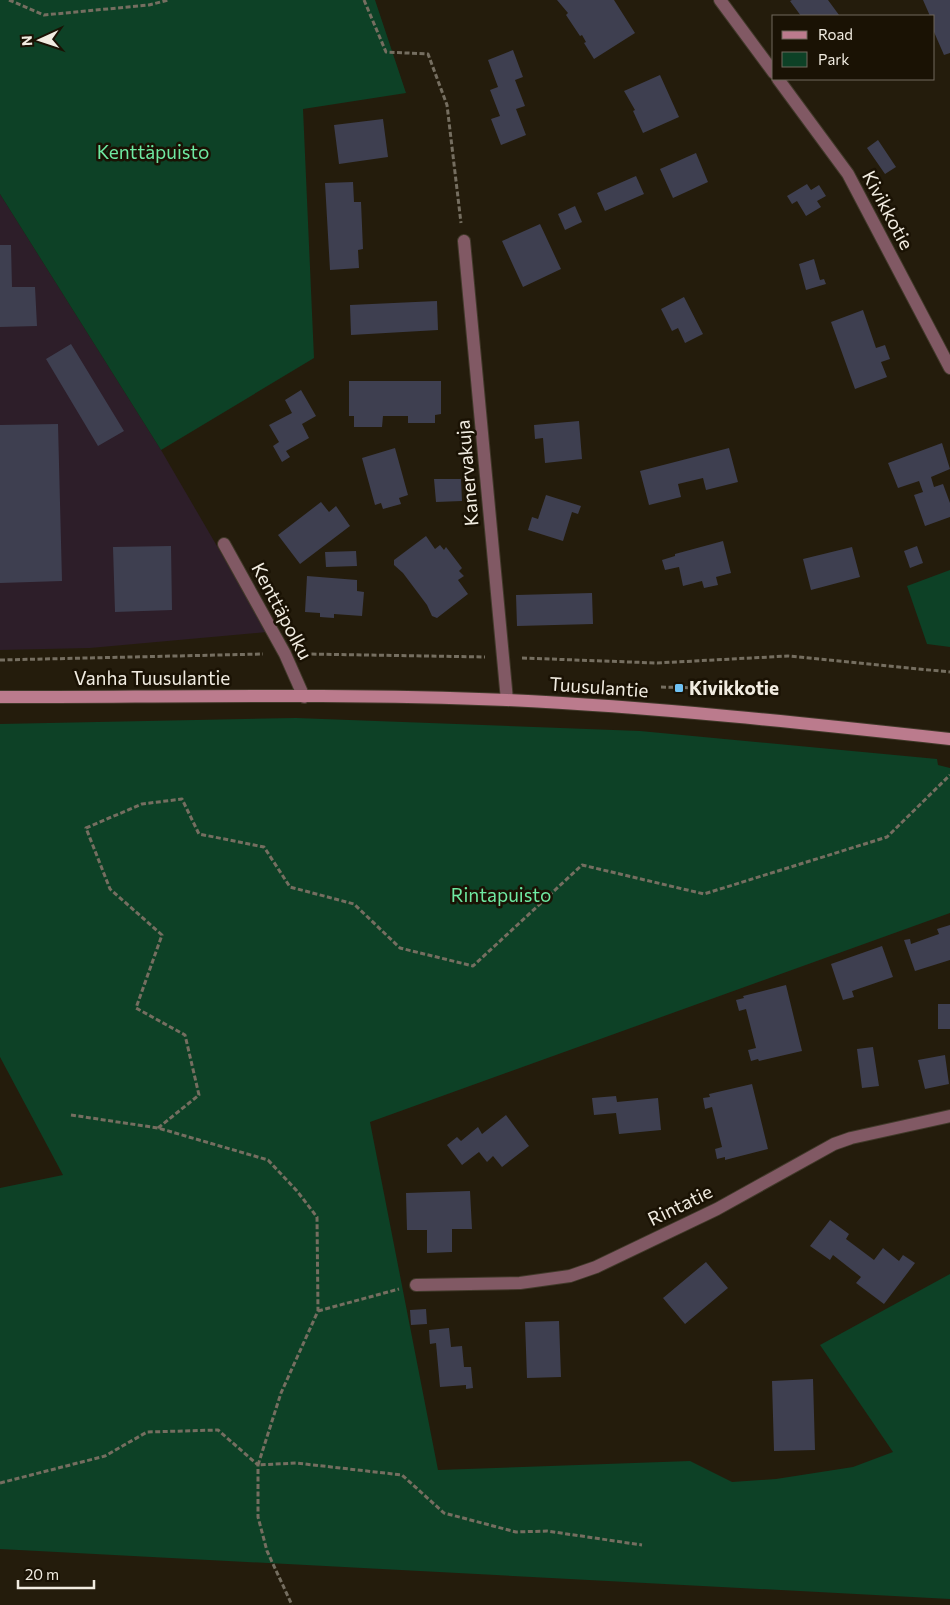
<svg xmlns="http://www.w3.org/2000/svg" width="950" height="1605" font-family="Commissioner,sans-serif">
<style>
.industrial{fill:#2d1e29}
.green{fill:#0d4126}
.building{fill:#3e3f50}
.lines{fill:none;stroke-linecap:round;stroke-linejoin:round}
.street-casing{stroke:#41392a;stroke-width:14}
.secondary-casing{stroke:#41392a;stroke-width:14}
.path{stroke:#756e60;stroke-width:3;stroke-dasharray:5 2.5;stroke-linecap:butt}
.street{stroke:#815964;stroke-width:12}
.secondary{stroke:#bb7b8d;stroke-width:12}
.poi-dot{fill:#6fc2f4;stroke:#1a1204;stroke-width:2}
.labels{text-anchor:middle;stroke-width:5;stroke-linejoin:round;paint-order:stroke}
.park-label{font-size:19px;fill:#6feaa2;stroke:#1a1204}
.street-label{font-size:19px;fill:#f1ece1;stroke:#1a1204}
.poi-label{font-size:19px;font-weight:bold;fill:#f1ece1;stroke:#1a1204;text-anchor:start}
</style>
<rect width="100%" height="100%" fill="#241c0c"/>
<path class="industrial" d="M0,194L161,450L267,632L90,648L0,650Z"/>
<path class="green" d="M0,0H375L406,93L303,109L314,358L161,450L0,194Z
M950,570V647L927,644L907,586Z
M296,718L640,731L937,759L938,765L950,768V913L370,1122L438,1470L690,1461L732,1482L776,1479L853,1467L893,1452L820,1345L950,1274V1599L0,1549V1188L63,1175L0,1057V724Z"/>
<path class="building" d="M557,0H614L635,33L594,59L584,43L586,42L582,35L580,36L566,15L568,13Z
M792,0H828L839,15L801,16L790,1Z
M923,0H950V53L944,55L934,32V16H930Z
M513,50L523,77L515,80L525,106L516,109L526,135L501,145L491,119L500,116L490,90L498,87L488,60Z
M660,75L679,117L643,133L633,111L635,110L624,91Z
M383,119L388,157L339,164L334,125Z
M878,140L896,167L885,174L867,148Z
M696,153L708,182L673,198L660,169Z
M636,176L644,194L605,211L597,193Z
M353,182L354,202H361L363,249L358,250L359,268L330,270L325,183Z
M807,184L811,190L819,185L826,196L817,201L821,207L806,216L797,201L792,204L787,196Z
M575,206L582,222L565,230L558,214Z
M540,224L561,269L523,287L502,241Z
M0,245H11L12,287H35L37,326L0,327Z
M814,259L820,280L824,279L826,284L806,290L799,264Z
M684,297L703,334L685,343L678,328L672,331L661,309Z
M437,301L438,330L351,335L350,305Z
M863,310L876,348L885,345L890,359L881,362L887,377L855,389L831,322Z
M71,344L124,431L98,446L46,359Z
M349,381H441V414L435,415V423H408V416H383L382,427H354V416H349Z
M301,390L316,416L302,424L309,438L286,451L290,457L282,462L273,446L279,442L269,425L292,413L285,400Z
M579,421L582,459L545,463L543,438L535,439L534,425Z
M58,424L62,581L0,583V425Z
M942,443L950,469L931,477L934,487L943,484L950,503V517L925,526L914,495L923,492L919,481L898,488L888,463Z
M395,448L408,495L399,498L401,504L383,509L381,503L375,505L362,458Z
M729,448L738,482L706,490L703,478L678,484L681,497L649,505L640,471Z
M434,479H461L462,501L436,502Z
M546,495L581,506L578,514L572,512L563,541L528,530L532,517L538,519Z
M321,502L329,512L336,506L350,526L300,564L278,535Z
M426,536L435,549L440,545L444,550L446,547L462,568L459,571L464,576L458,580L468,594L437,618L432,616L427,605L403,573L394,565V560Z
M723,541L731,573L716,577L718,585L704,588L702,581L683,586L679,567L665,570L662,560L675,556V554Z
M171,546L172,610L115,612L113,547Z
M917,546L923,563L910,568L904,551Z
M852,547L860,577L811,590L803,559Z
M356,551L357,566L326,567L325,552Z
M307,576L357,580V591L364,592L362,616L334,614V618L320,617V613L305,612Z
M592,593L593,624L517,626L516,595Z
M950,925V960L915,971L904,940L910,939L911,944L939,934L937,929Z
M882,946L893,977L852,991L854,997L843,1000L831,964Z
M786,985L802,1051L759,1061L758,1059L751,1061L748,1050L756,1048L746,1009L739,1011L736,1000L744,998L743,996Z
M938,1004H950V1029H938Z
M873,1047L879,1086L862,1088L857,1049Z
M945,1055L949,1084L925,1089L918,1060Z
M752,1084L768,1149L725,1160V1157L717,1159L715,1149L722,1147L712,1107L705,1109L703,1098L710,1097L709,1094Z
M616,1096L617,1102L658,1098L661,1130L619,1134L616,1113L594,1115L592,1098Z
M506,1115L529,1146L502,1167L493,1156L487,1162L479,1152L462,1165L447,1145L457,1137L461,1141L478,1127L482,1134Z
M470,1191L472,1229H452V1252L427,1253V1230H407L406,1193Z
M830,1220L849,1234L846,1239L874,1260L883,1248L899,1261L903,1255L915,1263L884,1304L856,1283L861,1277L833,1255L830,1260L810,1246Z
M706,1262L728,1288L685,1324L663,1298Z
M426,1309L427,1324L411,1325L410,1310Z
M559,1321L561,1377L527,1378L525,1322Z
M449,1328L451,1347L462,1346L464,1367H471L473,1388L466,1389V1385L440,1387L436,1343L430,1344L429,1330Z
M813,1379L815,1450L774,1451L772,1381Z"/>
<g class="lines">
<g class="street-casing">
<path id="street" d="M720,0L774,73
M778,79L848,174L950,368
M464,241L507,700
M224,544L285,654L304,697
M416,1285L520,1283L570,1276L596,1267L717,1209L834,1144L851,1138L950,1116"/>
</g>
<g class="secondary-casing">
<path id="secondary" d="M0,697C169,697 338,693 507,700C655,707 803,723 950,739"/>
</g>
<path class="path" d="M9,0L44,15L149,5L168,0
M364,0L386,52L428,54L447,105L461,223
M304,654L485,657
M522,658L657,663L788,656L950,672
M0,660L263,654
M661,687L735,689
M71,1115L158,1128L268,1160L297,1191L317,1217L318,1311L281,1393L258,1465L296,1463L402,1475L444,1513L516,1532L547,1531L642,1545
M158,1128L199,1095L185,1035L136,1008L162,935L110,889L86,828L142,804L182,799L199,834L264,847L290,887L354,904L400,948L473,966L582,865L704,894L887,837L950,775
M318,1311L399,1289
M0,1483L105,1456L147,1432L218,1430L258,1465V1517L267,1551L292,1605"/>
<use href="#street" class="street"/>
<use href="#secondary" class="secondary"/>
</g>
<rect class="poi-dot" x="674" y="683" width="10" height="10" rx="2.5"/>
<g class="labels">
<g class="park-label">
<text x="153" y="159">Kenttäpuisto</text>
<text x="501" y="902">Rintapuisto</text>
</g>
<g class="street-label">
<text transform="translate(888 210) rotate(62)" y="7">Kivikkotie</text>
<text transform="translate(467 473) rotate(-95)" y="7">Kanervakuja</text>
<text transform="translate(282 611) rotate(62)" y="7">Kenttäpolku</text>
<text x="152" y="685">Vanha Tuusulantie</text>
<text transform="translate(599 687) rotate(4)" y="7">Tuusulantie</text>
<text transform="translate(680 1205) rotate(-26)" y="7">Rintatie</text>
</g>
<g class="poi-label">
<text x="689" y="695">Kivikkotie</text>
</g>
</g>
<rect x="772" y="15" width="162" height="65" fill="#1a1204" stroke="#70695c"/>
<rect x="782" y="31" width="25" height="8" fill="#bb7b8d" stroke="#70695c"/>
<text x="818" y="40" font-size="15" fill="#f1ece1">Road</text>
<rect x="782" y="52" width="25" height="15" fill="#0d4126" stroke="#70695c"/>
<text x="818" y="65" font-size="15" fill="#f1ece1">Park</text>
<g transform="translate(40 40) rotate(267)" stroke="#1a1204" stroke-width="4" paint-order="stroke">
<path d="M0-4L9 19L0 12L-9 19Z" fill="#f1ece1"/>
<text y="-8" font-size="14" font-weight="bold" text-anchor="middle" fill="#f1ece1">N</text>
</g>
<path d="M18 1580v8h76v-8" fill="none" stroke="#f1ece1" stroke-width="2.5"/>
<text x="25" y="1580" font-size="15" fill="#f1ece1" stroke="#1a1204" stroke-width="4" paint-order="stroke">20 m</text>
</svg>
